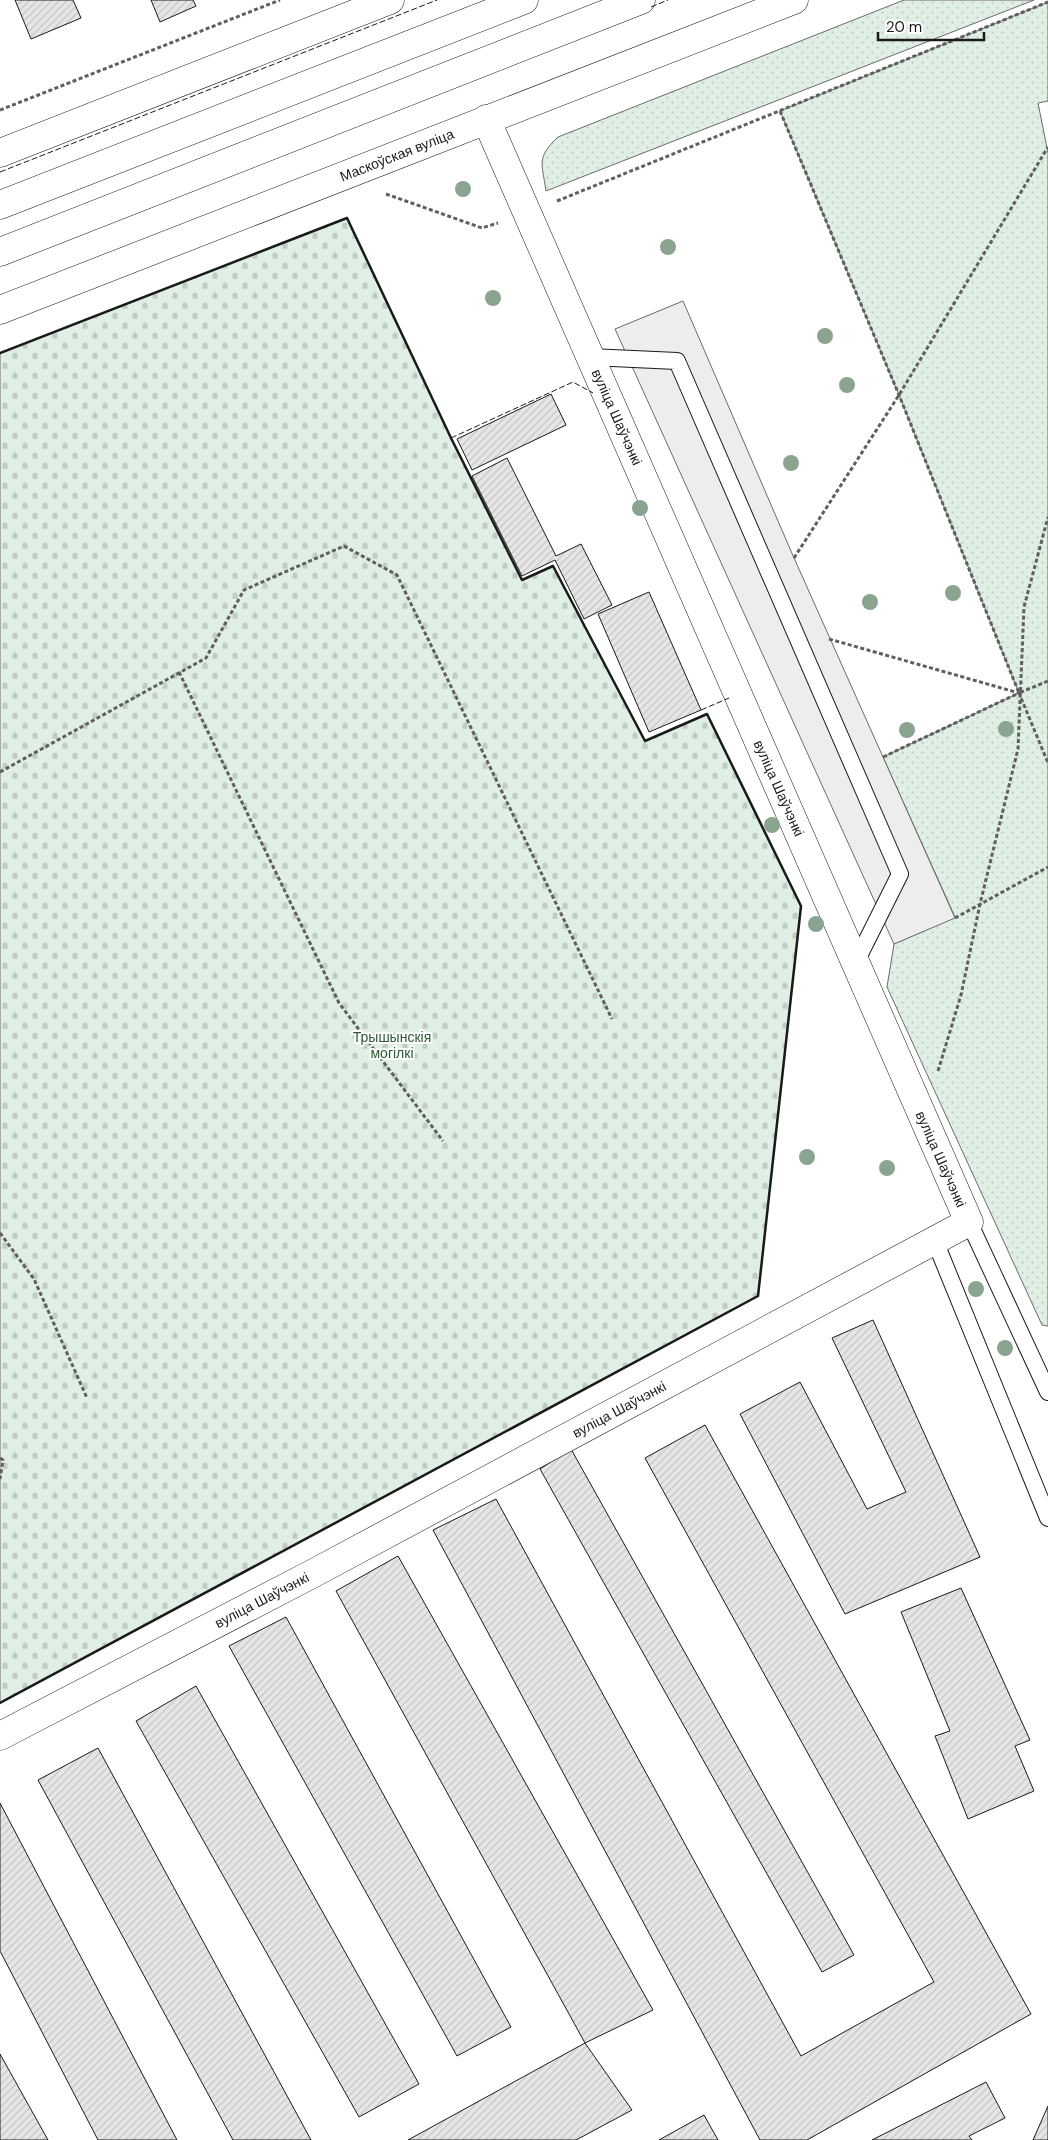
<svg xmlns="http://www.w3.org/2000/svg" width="1048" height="2140" font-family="'DM Sans',sans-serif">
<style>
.grass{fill:url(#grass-dots);stroke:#6a6a6a}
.cemetery{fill:url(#cemetery-stones);stroke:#6a6a6a}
.parking{fill:#ededed;stroke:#6a6a6a}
.building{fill:url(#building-hatch);stroke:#1a1a1a}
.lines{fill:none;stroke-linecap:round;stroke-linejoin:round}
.service-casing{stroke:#1a1a1a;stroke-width:18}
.minor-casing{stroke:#1a1a1a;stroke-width:29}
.tertiary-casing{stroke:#1a1a1a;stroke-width:29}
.primary-casing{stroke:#1a1a1a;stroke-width:29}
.path{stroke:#5f5f5f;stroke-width:3;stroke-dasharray:4 2.5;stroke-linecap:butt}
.service{stroke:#fff;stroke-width:16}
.minor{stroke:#fff;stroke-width:28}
.tertiary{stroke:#fff;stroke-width:28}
.primary{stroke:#fff;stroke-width:28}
.fence{stroke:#1a1a1a;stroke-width:1;stroke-dasharray:6 2.5;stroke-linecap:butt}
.wall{stroke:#1a1a1a;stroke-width:2.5}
.tree{fill:#8aa48f}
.labels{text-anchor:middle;stroke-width:4;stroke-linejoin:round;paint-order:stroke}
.street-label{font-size:14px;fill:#1a1a1a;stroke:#fff}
.park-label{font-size:14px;fill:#2b5a34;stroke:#fff}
</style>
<defs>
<pattern id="grass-dots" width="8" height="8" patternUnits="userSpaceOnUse" patternTransform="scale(1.25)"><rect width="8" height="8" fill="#e0efe3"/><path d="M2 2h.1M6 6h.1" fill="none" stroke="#c0ccc2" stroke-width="1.8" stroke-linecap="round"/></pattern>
<pattern id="cemetery-stones" width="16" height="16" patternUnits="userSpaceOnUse" patternTransform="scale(1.25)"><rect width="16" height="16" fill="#e0efe3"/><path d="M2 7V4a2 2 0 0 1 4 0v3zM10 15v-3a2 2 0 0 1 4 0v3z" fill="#c0ccc2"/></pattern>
<pattern id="building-hatch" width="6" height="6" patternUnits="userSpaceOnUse" patternTransform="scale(1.25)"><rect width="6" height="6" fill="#e6e6e6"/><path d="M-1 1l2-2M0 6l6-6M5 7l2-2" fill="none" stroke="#c5c5c5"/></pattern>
</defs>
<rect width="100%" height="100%" fill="#fff"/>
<path class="grass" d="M904,0H1034L546,191C542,163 536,158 558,137Z
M1048,2V101L1038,103L1048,153V1326L1042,1325L887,987L894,944L955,917L883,757L1019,693L899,395L780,111Z"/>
<path class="cemetery" d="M347,218L451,438L522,580L553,566L645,741L707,714L801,906L758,1296L0,1703V353Z"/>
<path class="parking" d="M683,301L794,558L955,918L894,944L615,329Z"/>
<path class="building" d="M15,0H73L81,18L31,39Z
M151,0H193L196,6L160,22Z
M551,394L566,425L472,470L457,439Z
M507,458L556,556L581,544L612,605L584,619L555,560L522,576L472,476Z
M649,592L701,710L649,732L598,614Z
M873,1320L980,1557L845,1614L740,1414L800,1382L867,1509L906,1492L832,1338Z
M705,1425L1031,2014L807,2140H760L433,1530L496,1499L801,2056L934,1982L645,1458Z
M571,1449L854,1955L822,1972L540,1469Z
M398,1556L653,2010L585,2043L336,1591Z
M961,1588L1030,1740L1015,1746L1034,1791L968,1819L935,1736L950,1731L901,1612Z
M286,1617L511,2027L457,2056L229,1646Z
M196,1686L419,2084L359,2117L136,1721Z
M98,1748L311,2140H233L38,1780Z
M0,1803L177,2140H98L0,1951Z
M585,2043L632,2110L576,2140H408Z
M0,2054L48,2140H0Z
M986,2082L1005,2118L969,2136L972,2140H872Z
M1048,2106V2140H1033Z
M704,2115L718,2140H659Z"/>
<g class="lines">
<g class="service-casing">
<path id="service" d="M590,357L677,361L900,874L856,962
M969,1222L1048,1392
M935,1241L1048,1518"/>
</g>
<g class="minor-casing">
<g id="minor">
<path id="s1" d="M0,1736L312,1574L969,1222L486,119"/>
</g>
</g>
<g class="tertiary-casing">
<g id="tertiary">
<path d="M0,153L390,0"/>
<path id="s2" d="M0,310L794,0"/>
</g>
</g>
<g class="primary-casing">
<path id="primary" d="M0,205L524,0
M0,252L641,0"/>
</g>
<path class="path" d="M0,110L280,0
M780,111L899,395L1019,693L1048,681
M386,194L482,228L498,223
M557,201L1048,2
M794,558L899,395L1048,147
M829,639L1019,693
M179,672L339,1003L443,1141
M883,757L1019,693L1048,763
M0,772L206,658L244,590L344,546L397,575L612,1019
M955,918L1048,867
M938,1071L961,995L980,904L1018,749L1024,607L1048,517
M0,1233L34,1279L87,1398
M0,1458L3,1460L0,1479"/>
<use href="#service" class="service"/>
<use href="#minor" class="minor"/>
<use href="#tertiary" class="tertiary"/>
<use href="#primary" class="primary"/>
<path class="fence" d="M651,7L668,0
M0,172L437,0
M451,438L573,382L593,393
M701,710L729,698"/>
<path class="wall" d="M0,353L347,218L451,438L522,580L553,566L645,741L707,714L801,906L758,1296L0,1703"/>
</g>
<g class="tree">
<circle cx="463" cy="189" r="8"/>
<circle cx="668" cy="247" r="8"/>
<circle cx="493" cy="298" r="8"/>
<circle cx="825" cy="336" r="8"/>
<circle cx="847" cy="385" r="8"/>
<circle cx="791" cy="463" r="8"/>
<circle cx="640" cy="508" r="8"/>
<circle cx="953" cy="593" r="8"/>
<circle cx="870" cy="602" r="8"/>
<circle cx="1006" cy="729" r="8"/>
<circle cx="907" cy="730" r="8"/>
<circle cx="772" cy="825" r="8"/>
<circle cx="816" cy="924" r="8"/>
<circle cx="807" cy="1157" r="8"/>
<circle cx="887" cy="1168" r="8"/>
<circle cx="976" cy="1289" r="8"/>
<circle cx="1005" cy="1348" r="8"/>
</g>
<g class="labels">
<g class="street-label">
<text dy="5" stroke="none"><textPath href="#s2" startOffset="426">Маскоўская вуліца</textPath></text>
<text transform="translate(617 417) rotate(66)" y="5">вуліца Шаўчэнкі</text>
<text transform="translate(779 788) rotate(66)" y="5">вуліца Шаўчэнкі</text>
<text transform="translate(941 1159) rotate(66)" y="5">вуліца Шаўчэнкі</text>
<text dy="5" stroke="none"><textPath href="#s1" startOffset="700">вуліца Шаўчэнкі</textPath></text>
<text dy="5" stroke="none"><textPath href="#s1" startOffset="295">вуліца Шаўчэнкі</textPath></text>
</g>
<g class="park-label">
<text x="392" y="1042">Трышынскія<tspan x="392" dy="16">могілкі</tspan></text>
</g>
</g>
<path d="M878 32v8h106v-8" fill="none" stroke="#1a1a1a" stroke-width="2.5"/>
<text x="886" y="32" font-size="15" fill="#1a1a1a" stroke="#ffffff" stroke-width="4" paint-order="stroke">20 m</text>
</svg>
